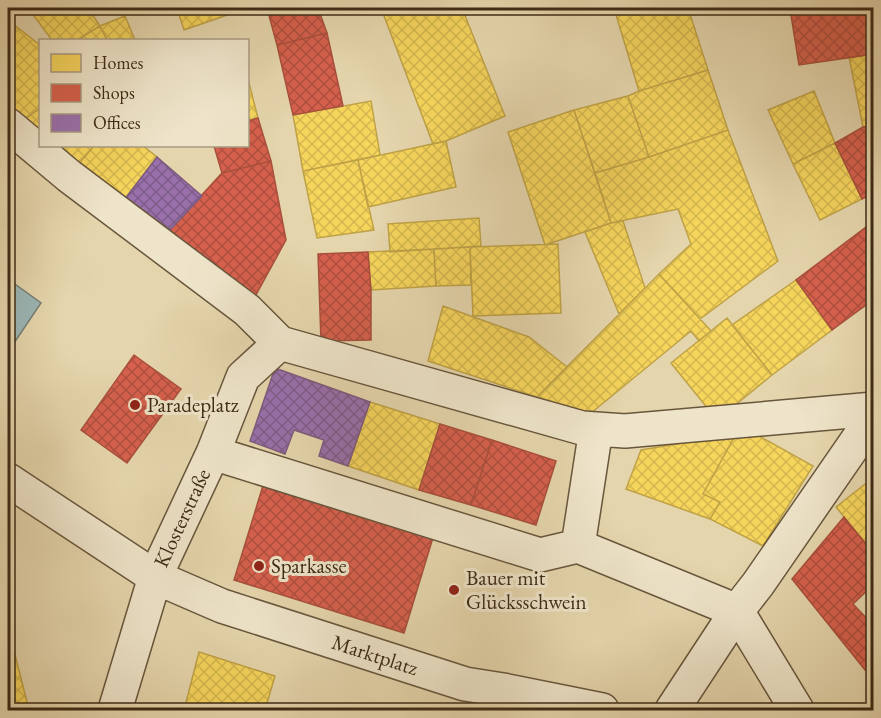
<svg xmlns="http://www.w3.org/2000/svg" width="881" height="718" font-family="'EB Garamond',serif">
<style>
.water{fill:#9bb6b6;stroke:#767e76;stroke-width:1.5}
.homes{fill:url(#homes-cross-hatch);stroke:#bfa247;stroke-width:1.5}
.shops{fill:url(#shops-cross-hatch);stroke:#a8503c;stroke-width:1.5}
.offices{fill:url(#offices-cross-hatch);stroke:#7e5b7e;stroke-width:1.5}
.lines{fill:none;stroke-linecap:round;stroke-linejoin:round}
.street-casing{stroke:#68563c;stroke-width:36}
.street{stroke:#eee4c9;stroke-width:33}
.poi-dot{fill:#8f2418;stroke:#eee4c9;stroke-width:2}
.labels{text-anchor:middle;stroke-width:6;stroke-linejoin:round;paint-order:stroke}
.poi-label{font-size:21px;fill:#3e2b16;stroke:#eee4c9;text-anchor:start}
.street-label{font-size:21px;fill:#3e2b16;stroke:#eee4c9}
</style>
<defs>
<pattern id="homes-cross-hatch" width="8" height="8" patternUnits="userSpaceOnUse" patternTransform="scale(1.5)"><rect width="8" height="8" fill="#f6d55c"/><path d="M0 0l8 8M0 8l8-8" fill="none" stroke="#d4b74f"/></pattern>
<pattern id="shops-cross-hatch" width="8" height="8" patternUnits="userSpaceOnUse" patternTransform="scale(1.5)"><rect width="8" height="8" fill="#d6604d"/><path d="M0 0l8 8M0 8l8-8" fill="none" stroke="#af4f3f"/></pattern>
<pattern id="offices-cross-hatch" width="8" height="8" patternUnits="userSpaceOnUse" patternTransform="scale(1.5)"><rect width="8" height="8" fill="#9970ab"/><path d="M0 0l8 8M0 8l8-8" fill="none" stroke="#7e5c8a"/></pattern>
</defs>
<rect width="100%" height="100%" fill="#e5d5ac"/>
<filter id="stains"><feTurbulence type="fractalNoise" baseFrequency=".00333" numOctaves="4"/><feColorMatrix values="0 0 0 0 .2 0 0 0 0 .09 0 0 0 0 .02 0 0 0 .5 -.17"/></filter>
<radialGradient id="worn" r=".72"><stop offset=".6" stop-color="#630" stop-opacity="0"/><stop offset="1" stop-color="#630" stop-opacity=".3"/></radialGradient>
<path class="water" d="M8,279L41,303L8,352Z"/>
<path class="homes" d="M28,8H88L100,26L77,40H52Z
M177,8H232L233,13L184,30Z
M381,8H462L505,116L446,141L433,144Z
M614,8H688L708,70L639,91Z
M125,16L135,40H107L100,26Z
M8,20L40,45V108L22,121L8,109Z
M100,26L107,40H77Z
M874,54V125L863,127L849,57Z
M708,70L728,130L649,157L628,96L639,91Z
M248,79L258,118L248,121Z
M814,91L835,143L793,164L768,110Z
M628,96L649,157L595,173L574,110Z
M371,101L380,155L303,171L293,115Z
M40,108V137L22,121Z
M574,110L611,223L545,245L508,132Z
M728,130L778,261L700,319L659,274L691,244L678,209L611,223L595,173L649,157Z
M446,141L456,187L368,207L358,160Z
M835,143L862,199L820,220L793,164Z
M51,146H94L76,167Z
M94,146H143L157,157L124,200L76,167Z
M358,160L374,230L317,238L303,171Z
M479,218L481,246L390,252L388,224Z
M623,221L645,288L619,314L585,232L611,223Z
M558,244L561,313L473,316L470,247Z
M470,247L471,285L436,286L434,249Z
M434,249L436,286L371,290L368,252Z
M659,274L711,331L699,341L691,331L591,413L537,397Z
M796,280L832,330L772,375L732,325Z
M443,306L529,337L567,367L537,397L428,361Z
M727,318L772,375L717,420L671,363Z
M370,402L440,424L419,490L348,466Z
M752,432L813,466L763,546L710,519L720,502L703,494L736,434Z
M736,434L703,494L720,502L710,519L626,489L641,450Z
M874,477V554L836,507Z
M8,627L29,710H8Z
M199,652L275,676L265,710H184Z"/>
<path class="shops" d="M267,8H318L327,33L277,45Z
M798,8H874V54L799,65L790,9Z
M327,33L343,106L293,115L277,45Z
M258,118L271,161L222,173L214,146H248V121Z
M874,125V193L862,199L835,143L863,127Z
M271,161L286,240L252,302L168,232L222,173Z
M870,224L874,228V299L832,330L796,280Z
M368,252L371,290V340L321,341L318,254Z
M134,355L181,389L127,463L81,430Z
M440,424L492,440L471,505L419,490Z
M492,440L556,461L536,525L471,505Z
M265,479L435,531L404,633L234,580Z
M844,517L874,554V584L853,604L874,626V663L865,670L792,579Z"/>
<path class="offices" d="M157,157L202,196L168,232L124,200Z
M275,368L370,402L348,466L319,456L324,440L294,430L285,454L250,441Z"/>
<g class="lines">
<g class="street-casing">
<path id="street" d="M8,125L69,176L247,310L280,343L582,428L625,431L874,409
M213,453L540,555L578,546L737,611L797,710
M8,480L155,577L222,606L465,684L503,690L602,710
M578,546L596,429
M115,710L155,577L213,453L243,377L280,343
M672,710L737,611L758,584L874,416"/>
</g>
<use href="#street" class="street"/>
</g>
<g class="poi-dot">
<circle cx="135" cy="405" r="6"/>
<circle cx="259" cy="566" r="6"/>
<circle cx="454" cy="590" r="6"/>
</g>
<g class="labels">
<g class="poi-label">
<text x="147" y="412">Paradeplatz</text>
<text x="271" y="573">Sparkasse</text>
<text x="466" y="585">Bauer mit<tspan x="466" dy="24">Glücksschwein</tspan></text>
</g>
<g class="street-label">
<text transform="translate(182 518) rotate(-65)" y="7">Klosterstraße</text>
<text transform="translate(375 655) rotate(18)" y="7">Marktplatz</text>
</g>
</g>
<rect width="881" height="718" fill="none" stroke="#e5d5ac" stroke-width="30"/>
<rect x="9" y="9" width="863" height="700" fill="none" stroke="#3e2b16" stroke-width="3"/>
<rect x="15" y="15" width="851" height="688" fill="none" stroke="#3e2b16" stroke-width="1.5"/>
<rect x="39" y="39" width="210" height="108" fill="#eee4c9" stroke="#a89a81" stroke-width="1.5"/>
<rect x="51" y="54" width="30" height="18" fill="#f6d55c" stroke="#a89a81" stroke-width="1.5"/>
<text x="93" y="69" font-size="18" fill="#3e2b16">Homes</text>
<rect x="51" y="84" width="30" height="18" fill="#d6604d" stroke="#a89a81" stroke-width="1.5"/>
<text x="93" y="99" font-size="18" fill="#3e2b16">Shops</text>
<rect x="51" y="114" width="30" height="18" fill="#9970ab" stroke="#a89a81" stroke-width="1.5"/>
<text x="93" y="129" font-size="18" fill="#3e2b16">Offices</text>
<rect width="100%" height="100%" filter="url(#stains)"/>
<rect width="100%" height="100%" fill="url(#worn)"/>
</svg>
